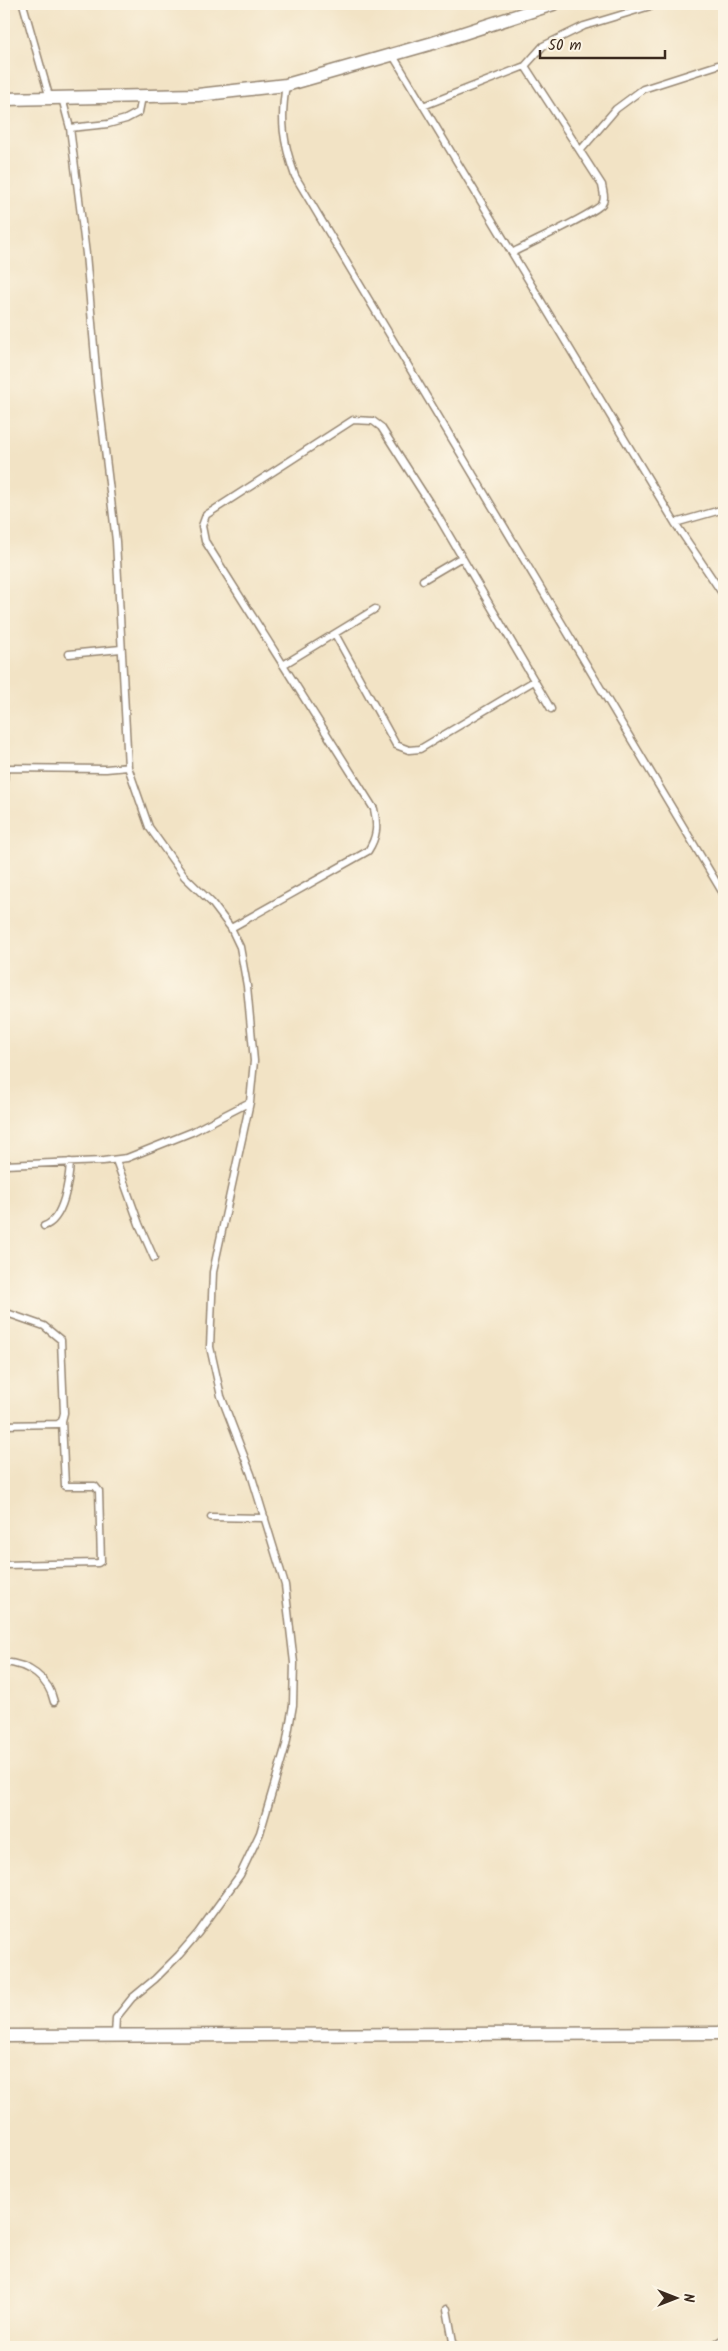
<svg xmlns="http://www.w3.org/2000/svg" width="728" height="2351" font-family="Kalam,sans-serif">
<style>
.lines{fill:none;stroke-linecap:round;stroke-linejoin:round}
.lane-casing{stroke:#968672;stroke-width:9}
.street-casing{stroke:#968672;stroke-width:15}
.lane{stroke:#fff;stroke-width:6}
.street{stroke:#fff;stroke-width:12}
</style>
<rect width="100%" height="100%" fill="#fcf5e5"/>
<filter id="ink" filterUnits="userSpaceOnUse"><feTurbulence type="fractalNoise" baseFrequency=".02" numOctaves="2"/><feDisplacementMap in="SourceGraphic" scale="10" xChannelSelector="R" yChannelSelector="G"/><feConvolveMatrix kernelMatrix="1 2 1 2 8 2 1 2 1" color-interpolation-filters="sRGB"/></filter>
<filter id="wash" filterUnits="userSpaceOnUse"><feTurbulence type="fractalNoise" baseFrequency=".0096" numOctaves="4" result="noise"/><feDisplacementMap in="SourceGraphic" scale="20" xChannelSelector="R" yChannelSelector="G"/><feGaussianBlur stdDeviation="1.12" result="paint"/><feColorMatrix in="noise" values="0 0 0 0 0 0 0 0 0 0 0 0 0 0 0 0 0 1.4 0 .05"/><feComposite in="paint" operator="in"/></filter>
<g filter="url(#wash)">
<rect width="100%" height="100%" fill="#f2e3c5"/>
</g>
<g filter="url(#ink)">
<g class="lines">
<g class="lane-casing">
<path id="lane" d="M23,4L50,99
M392,54L675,523L724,596
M286,85C280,121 283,142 295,176L724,895
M62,98L70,128L86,254L98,392L116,541L128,767L149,827L184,876L212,903L231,928L240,947L247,986L254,1061L250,1102L213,1272L210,1347L221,1396L251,1474L285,1585L294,1663L293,1705L286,1745L260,1833L240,1875L198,1933L179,1955L155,1979L132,1998L116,2018L115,2036
M423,106L525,66L543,46L584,26L657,4
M70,128L108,124L126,119L139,112L142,97
M580,151L616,109L643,89L724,63
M512,253C528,244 594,214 602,204C606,198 603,192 602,185L525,66
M675,523L724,509
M423,580L462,557
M335,634L396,745L409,750L420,749L534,681
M69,654L121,649
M283,665L375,609
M4,768L106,769L128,767
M4,779L5,768
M231,928L368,851C377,837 378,826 374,809L205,541L202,526L206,515L353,420L373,421L381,427L436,513L551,709
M116,1160L139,1224L154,1258
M4,1165L103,1161L127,1158L192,1132L250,1102
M44,1226C64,1220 69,1180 70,1162
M4,1312L44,1326L61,1340L64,1413L62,1421L58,1424L4,1425
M211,1517L265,1518
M4,1565L98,1563L101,1561L99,1491L95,1486H65L62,1421
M4,1662C28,1664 49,1678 54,1702
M447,2309L454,2347"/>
</g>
<g class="street-casing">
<path id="street" d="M4,99L198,95L286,85L433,43L553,4
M4,2036L724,2033
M716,2347L724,2342"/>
</g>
<use href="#lane" class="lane"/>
<use href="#street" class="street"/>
</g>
</g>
<rect width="728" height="2351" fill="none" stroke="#fcf5e5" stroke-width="20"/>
<g transform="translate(676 2298) rotate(90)" stroke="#fcf5e5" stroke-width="4" paint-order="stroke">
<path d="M0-4L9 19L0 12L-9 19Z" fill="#3b2a1e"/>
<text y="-8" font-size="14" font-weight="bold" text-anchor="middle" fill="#3b2a1e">N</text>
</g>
<path d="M540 50v8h125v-8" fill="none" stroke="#3b2a1e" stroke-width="2.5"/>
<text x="548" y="50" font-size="15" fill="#3b2a1e" stroke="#fcf5e5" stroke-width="4" paint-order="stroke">50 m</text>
</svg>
